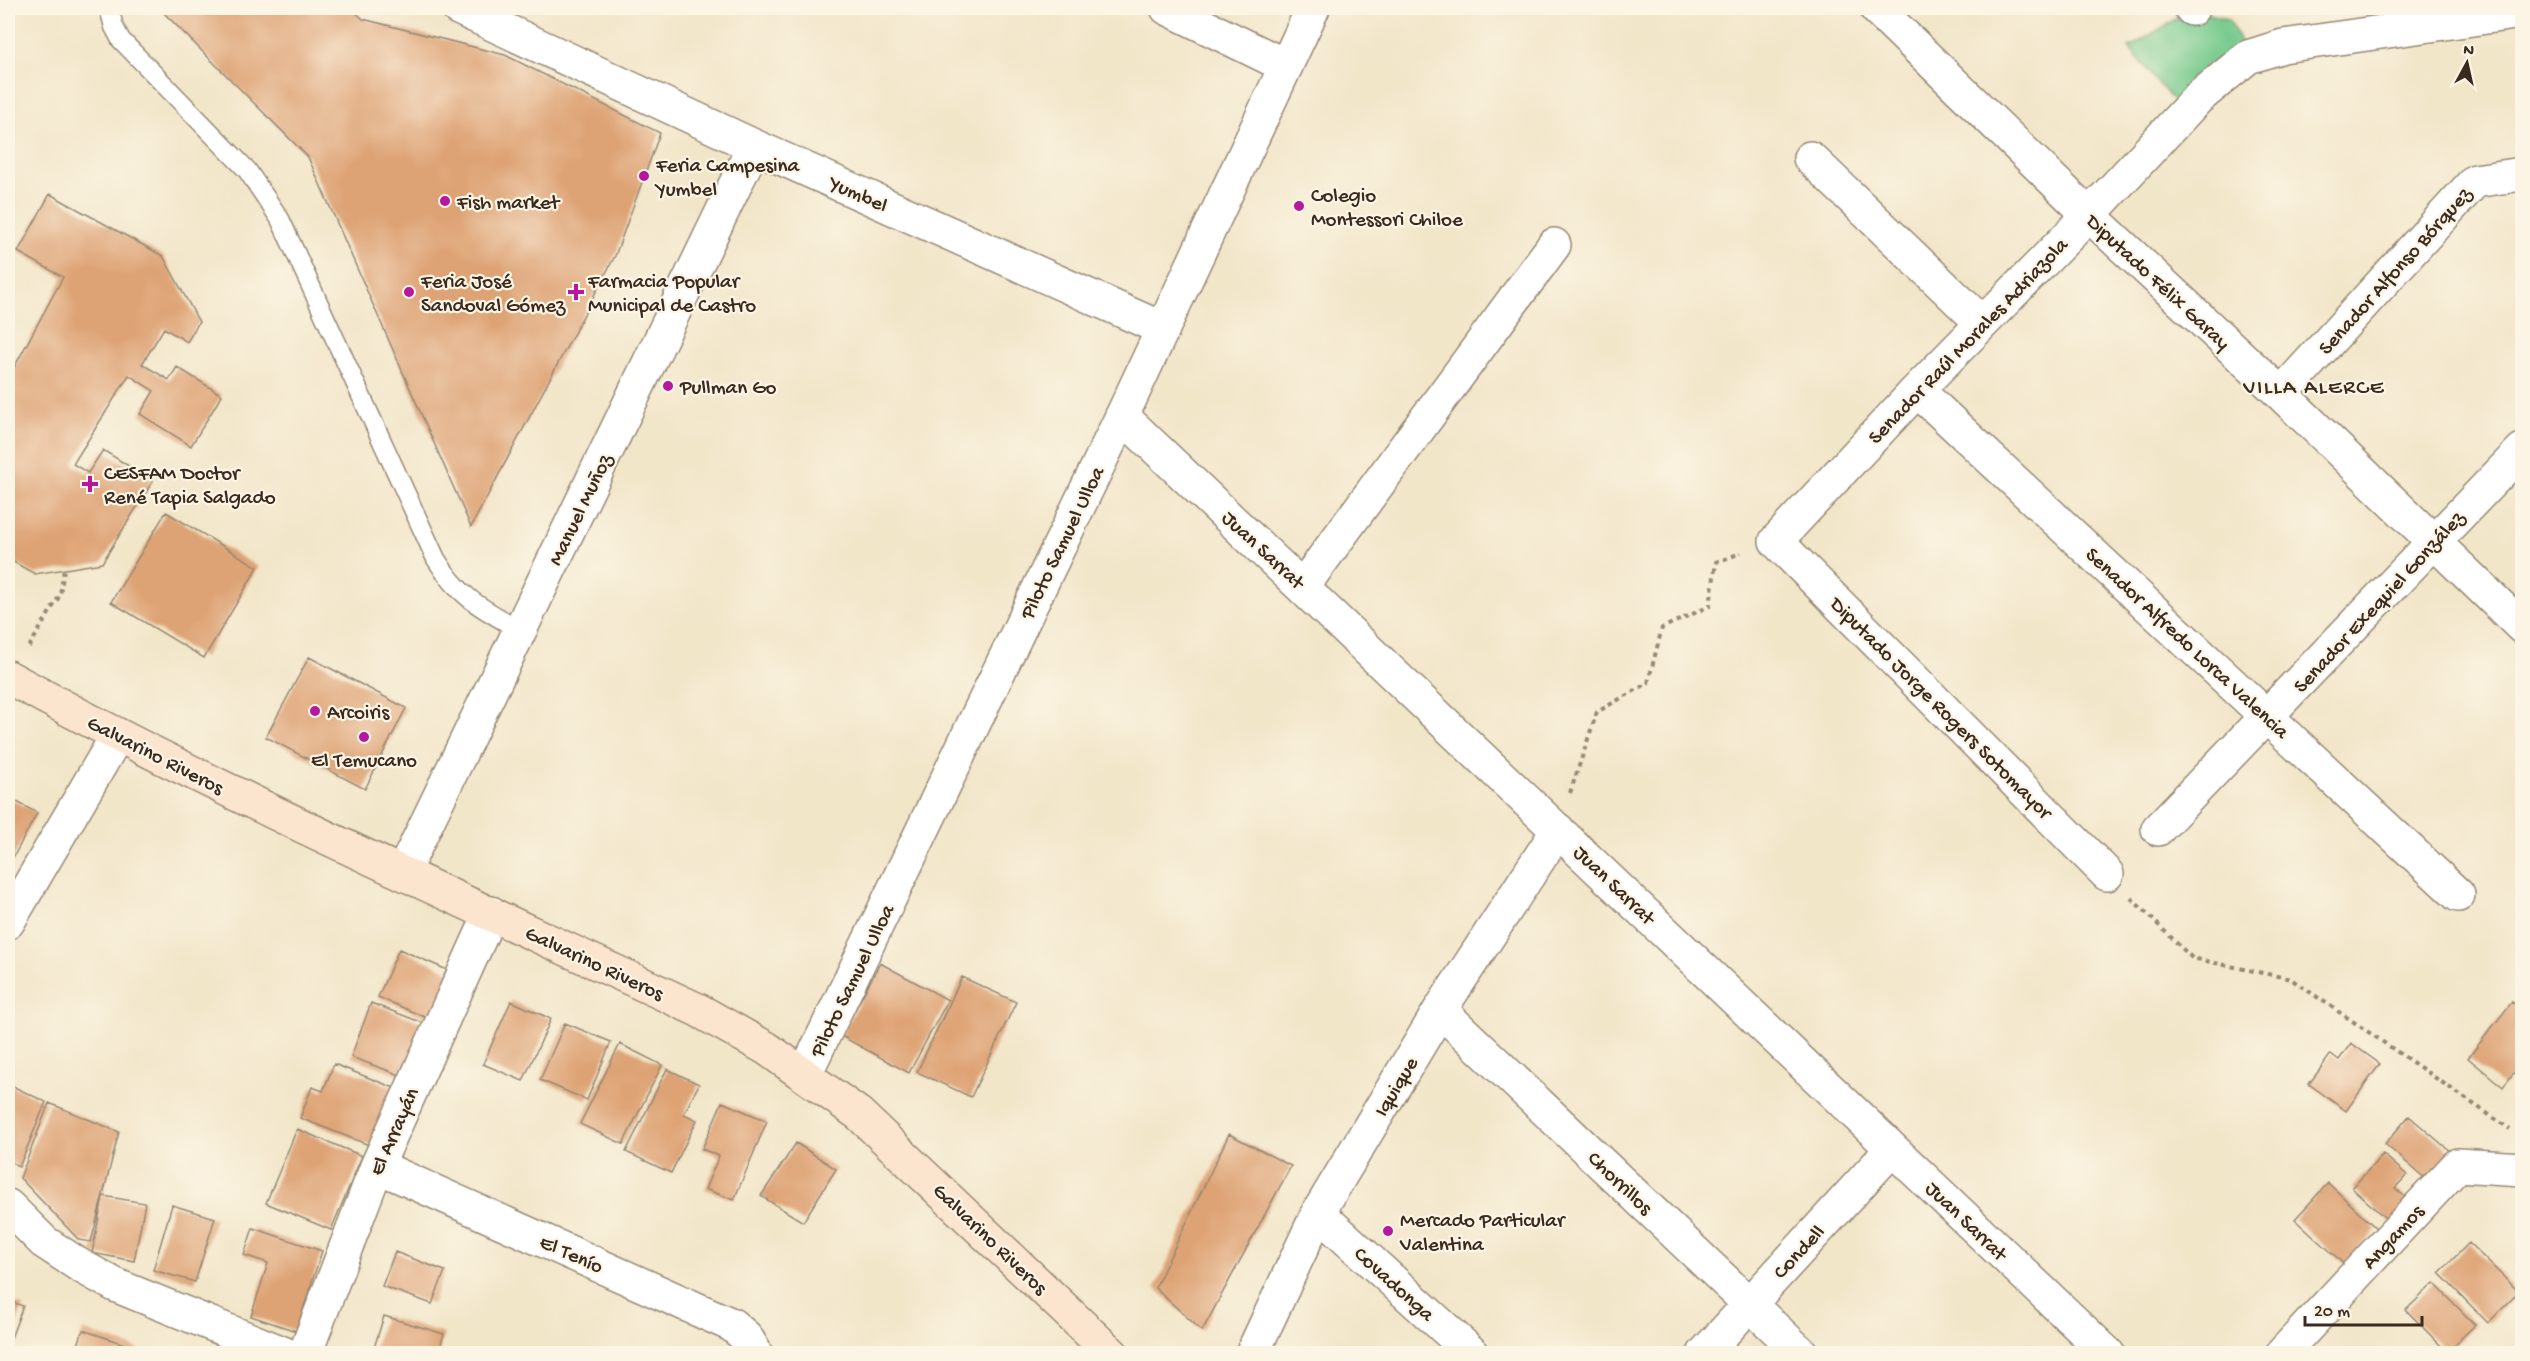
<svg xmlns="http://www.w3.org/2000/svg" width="2530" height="1361" font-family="'Gochi Hand',sans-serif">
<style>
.green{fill:#77ca8d;stroke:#597a56;stroke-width:1.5}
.building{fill:#dea375}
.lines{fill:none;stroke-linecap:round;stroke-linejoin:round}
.service-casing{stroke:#968874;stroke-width:21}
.minor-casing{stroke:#968874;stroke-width:36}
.tertiary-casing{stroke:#968874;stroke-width:36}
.secondary-casing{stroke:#968874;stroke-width:36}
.path{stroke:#968874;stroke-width:4;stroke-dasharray:4.5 4.5;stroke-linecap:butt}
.service{stroke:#fff;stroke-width:18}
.minor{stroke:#fff;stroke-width:33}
.tertiary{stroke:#fff;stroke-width:33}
.secondary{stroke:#fce5cf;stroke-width:33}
.poi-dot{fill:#b5179e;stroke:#fcf5e5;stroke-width:2}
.labels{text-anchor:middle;stroke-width:4.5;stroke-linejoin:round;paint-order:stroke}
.poi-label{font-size:21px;fill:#3b2a1e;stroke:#fcf5e5;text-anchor:start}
.street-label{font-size:21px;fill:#3b2a1e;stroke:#fcf5e5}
.neighbourhood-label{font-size:22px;letter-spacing:1.5px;fill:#3b2a1e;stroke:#fcf5e5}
</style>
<rect width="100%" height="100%" fill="#fcf5e5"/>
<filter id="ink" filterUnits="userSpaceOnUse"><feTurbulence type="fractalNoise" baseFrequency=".0167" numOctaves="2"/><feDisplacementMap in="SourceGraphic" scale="12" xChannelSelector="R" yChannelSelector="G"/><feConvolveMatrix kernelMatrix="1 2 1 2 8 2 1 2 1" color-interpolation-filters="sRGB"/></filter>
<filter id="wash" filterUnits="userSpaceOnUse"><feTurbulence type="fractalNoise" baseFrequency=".008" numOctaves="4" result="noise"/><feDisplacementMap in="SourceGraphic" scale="24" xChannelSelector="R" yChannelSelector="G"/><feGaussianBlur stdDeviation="1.35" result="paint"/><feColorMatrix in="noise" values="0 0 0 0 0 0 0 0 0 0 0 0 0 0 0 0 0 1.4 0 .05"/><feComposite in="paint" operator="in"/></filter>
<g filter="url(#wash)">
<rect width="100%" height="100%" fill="#f2e6c9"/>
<path class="green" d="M2192,9L2229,20L2248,57L2184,114L2129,48Z"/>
<g id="blocks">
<path class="building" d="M159,8H351L363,19L505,55L660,133L615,256L471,527L308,157Z
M50,194L163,256L199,322L187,342L164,328L142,364L169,380L177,367L222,395L191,446L140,414L154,391L129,375L73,464L88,473L103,450L153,481L102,563L35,574L8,559V373L10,375L63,277L18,252Z
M166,512L258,567L204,658L111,602Z
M309,657L406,708L365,789L266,737Z
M8,797L37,813L8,867Z
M399,949L454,973L434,1021L378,997Z
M880,963L948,1000L909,1073L841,1036Z
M962,977L1016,1002L971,1097L917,1072Z
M511,1001L551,1019L523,1081L483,1064Z
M2512,1002L2522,1010V1062L2503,1087L2468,1058Z
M371,1003L431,1026L411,1079L351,1057Z
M565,1023L611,1042L587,1100L540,1080Z
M2351,1043L2380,1064L2346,1111L2309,1084L2331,1054L2339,1060Z
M620,1044L662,1065L623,1144L580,1124Z
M334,1064L397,1089L374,1147L300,1118L312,1087L323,1091Z
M667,1069L699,1084L684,1114L697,1120L671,1173L626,1152Z
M8,1084L46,1102L19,1167L8,1159Z
M722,1102L767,1121L734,1200L705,1189L719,1156L702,1149Z
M49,1103L119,1132L91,1242L79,1240L20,1178Z
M2409,1116L2451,1152L2427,1180L2385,1144Z
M297,1129L362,1156L331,1230L266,1203Z
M1229,1134L1291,1166L1202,1331L1155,1288Z
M796,1143L836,1169L803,1222L761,1196Z
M2383,1154L2407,1175L2395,1188L2412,1203L2393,1225L2352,1188Z
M2328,1183L2377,1229L2344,1264L2295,1219Z
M103,1196L145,1203L134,1261L92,1253Z
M172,1205L215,1218L195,1282L153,1270Z
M253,1228L322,1251L296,1331L251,1316L268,1263L244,1255Z
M2469,1243L2519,1292L2488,1323L2439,1273Z
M395,1252L445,1271L432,1304L382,1286Z
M2434,1283L2475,1325L2447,1352L2406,1310Z
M8,1301L23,1306L8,1346Z
M384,1316L444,1334L438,1354H382L383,1351L374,1348Z
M83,1330L139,1349L138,1354H75Z"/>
</g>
</g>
<g filter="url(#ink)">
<use href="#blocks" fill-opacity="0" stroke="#968874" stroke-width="1.5"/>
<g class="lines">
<g class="service-casing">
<path id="service" d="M109,8L114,27L121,40L247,170L280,219L436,559C460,598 481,608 520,630"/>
</g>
<g class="minor-casing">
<path id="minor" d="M458,8L754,146L1163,329
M1167,8L1286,66
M1876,8L2089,215L2281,394L2522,627
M2191,8L2192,9
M1810,158L1982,323
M1917,390L2458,895
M2281,394L2475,181L2522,174
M1122,416L2108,1354
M1303,586L1554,245
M2158,829L2522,450
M403,872L754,146
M2107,874L1776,541L1917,390L2089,215L2198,98L2248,57L2283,46L2522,12
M8,922L117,736
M1440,1010L1802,1354
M377,1166L732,1325L746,1337L756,1354
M8,1206L44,1242L79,1265L115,1285L285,1354
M1318,1213L1473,1354
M305,1354L377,1166L491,913
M1252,1354L1318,1213L1440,1010L1558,830
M1704,1354L1892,1149
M2282,1354L2458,1165L2522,1169"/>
</g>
<g class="tertiary-casing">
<path id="tertiary" d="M805,1074L1122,416L1313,8"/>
</g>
<g class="secondary-casing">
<path id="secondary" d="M8,677C232,799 467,902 698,1010L766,1048L859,1114L1112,1354"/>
</g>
<path class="path" d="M29,647L60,595L64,569
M1570,793L1597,712L1648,683L1662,628L1710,606L1716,562L1741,553
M2131,898L2192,958L2291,979L2510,1129"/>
<use href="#service" class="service"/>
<use href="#minor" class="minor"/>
<use href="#tertiary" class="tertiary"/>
<use href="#secondary" class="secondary"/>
</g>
</g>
<g class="poi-dot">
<circle cx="644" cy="176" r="6"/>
<circle cx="445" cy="201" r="6"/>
<circle cx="1299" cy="206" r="6"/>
<circle cx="409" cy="292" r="6"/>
<path d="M573 283h6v6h6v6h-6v6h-6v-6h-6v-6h6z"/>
<circle cx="668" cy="386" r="6"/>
<path d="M87 475h6v6h6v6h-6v6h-6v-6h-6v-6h6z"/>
<circle cx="315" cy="711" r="6"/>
<circle cx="364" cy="737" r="6"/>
<circle cx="1388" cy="1231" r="6"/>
</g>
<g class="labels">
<g class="poi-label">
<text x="656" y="171">Feria Campesina<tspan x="656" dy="24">Yumbel</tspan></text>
<text x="1311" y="201">Colegio<tspan x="1311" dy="24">Montessori Chiloe</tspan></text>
<text x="457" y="208">Fish market</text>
<text x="421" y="287">Feria José<tspan x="421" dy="24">Sandoval Gómez</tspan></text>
<text x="588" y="287">Farmacia Popular<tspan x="588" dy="24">Municipal de Castro</tspan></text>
<text x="680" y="393">Pullman Go</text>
<text x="104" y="479">CESFAM Doctor<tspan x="104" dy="24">René Tapia Salgado</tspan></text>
<text x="327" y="718">Arcoiris</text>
<text x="364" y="766" text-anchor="middle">El Temucano</text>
<text x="1400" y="1226">Mercado Particular<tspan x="1400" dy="24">Valentina</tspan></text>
</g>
<g class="street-label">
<text transform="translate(859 193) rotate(24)" y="7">Yumbel</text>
<text transform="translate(2394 270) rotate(-48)" y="7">Senador Alfonso Bórquez</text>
<text transform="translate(2159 281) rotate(43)" y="7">Diputado Félix Garay</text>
<text transform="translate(1967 340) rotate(-46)" y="7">Senador Raúl Morales Adriazola</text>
<text transform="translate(579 509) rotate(-64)" y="7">Manuel Muñoz</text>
<text transform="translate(1061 542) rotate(-64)" y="7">Piloto Samuel Ulloa</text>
<text transform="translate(1264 549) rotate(43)" y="7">Juan Sarrat</text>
<text transform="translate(2378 601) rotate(-47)" y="7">Senador Exequiel González</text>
<text transform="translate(2188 642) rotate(43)" y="7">Senador Alfredo Lorca Valencia</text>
<text transform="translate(1942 707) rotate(45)" y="7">Diputado Jorge Rogers Sotomayor</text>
<text transform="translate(156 754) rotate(27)" y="7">Galvarino Riveros</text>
<text transform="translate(1615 884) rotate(44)" y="7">Juan Sarrat</text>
<text transform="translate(595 962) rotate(25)" y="7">Galvarino Riveros</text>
<text transform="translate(851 980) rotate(-64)" y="7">Piloto Samuel Ulloa</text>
<text transform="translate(1395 1086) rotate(-59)" y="7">Iquique</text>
<text transform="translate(393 1131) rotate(-66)" y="7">El Arrayán</text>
<text transform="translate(1621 1182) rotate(44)" y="7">Chorrillos</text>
<text transform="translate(1967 1220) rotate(44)" y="7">Juan Sarrat</text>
<text transform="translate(2392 1236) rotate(-47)" y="7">Angamos</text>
<text transform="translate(991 1238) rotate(44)" y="7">Galvarino Riveros</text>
<text transform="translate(1798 1251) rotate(-47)" y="7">Condell</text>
<text transform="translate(572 1253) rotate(24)" y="7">El Tenío</text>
<text transform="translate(1395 1283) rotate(42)" y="7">Covadonga</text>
</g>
<g class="neighbourhood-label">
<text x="2314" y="393">VILLA ALERCE</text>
</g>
</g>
<rect width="2530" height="1361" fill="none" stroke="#fcf5e5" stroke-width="30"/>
<g transform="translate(2467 63) rotate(8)" stroke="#fcf5e5" stroke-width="4.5" paint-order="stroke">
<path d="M0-4.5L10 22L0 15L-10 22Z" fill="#3b2a1e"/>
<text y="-9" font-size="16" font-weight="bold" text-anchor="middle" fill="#3b2a1e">N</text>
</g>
<path d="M2305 1316v9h117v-9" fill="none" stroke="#3b2a1e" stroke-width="3"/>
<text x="2314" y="1316" font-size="18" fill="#3b2a1e" stroke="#fcf5e5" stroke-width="4.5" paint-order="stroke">20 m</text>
</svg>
